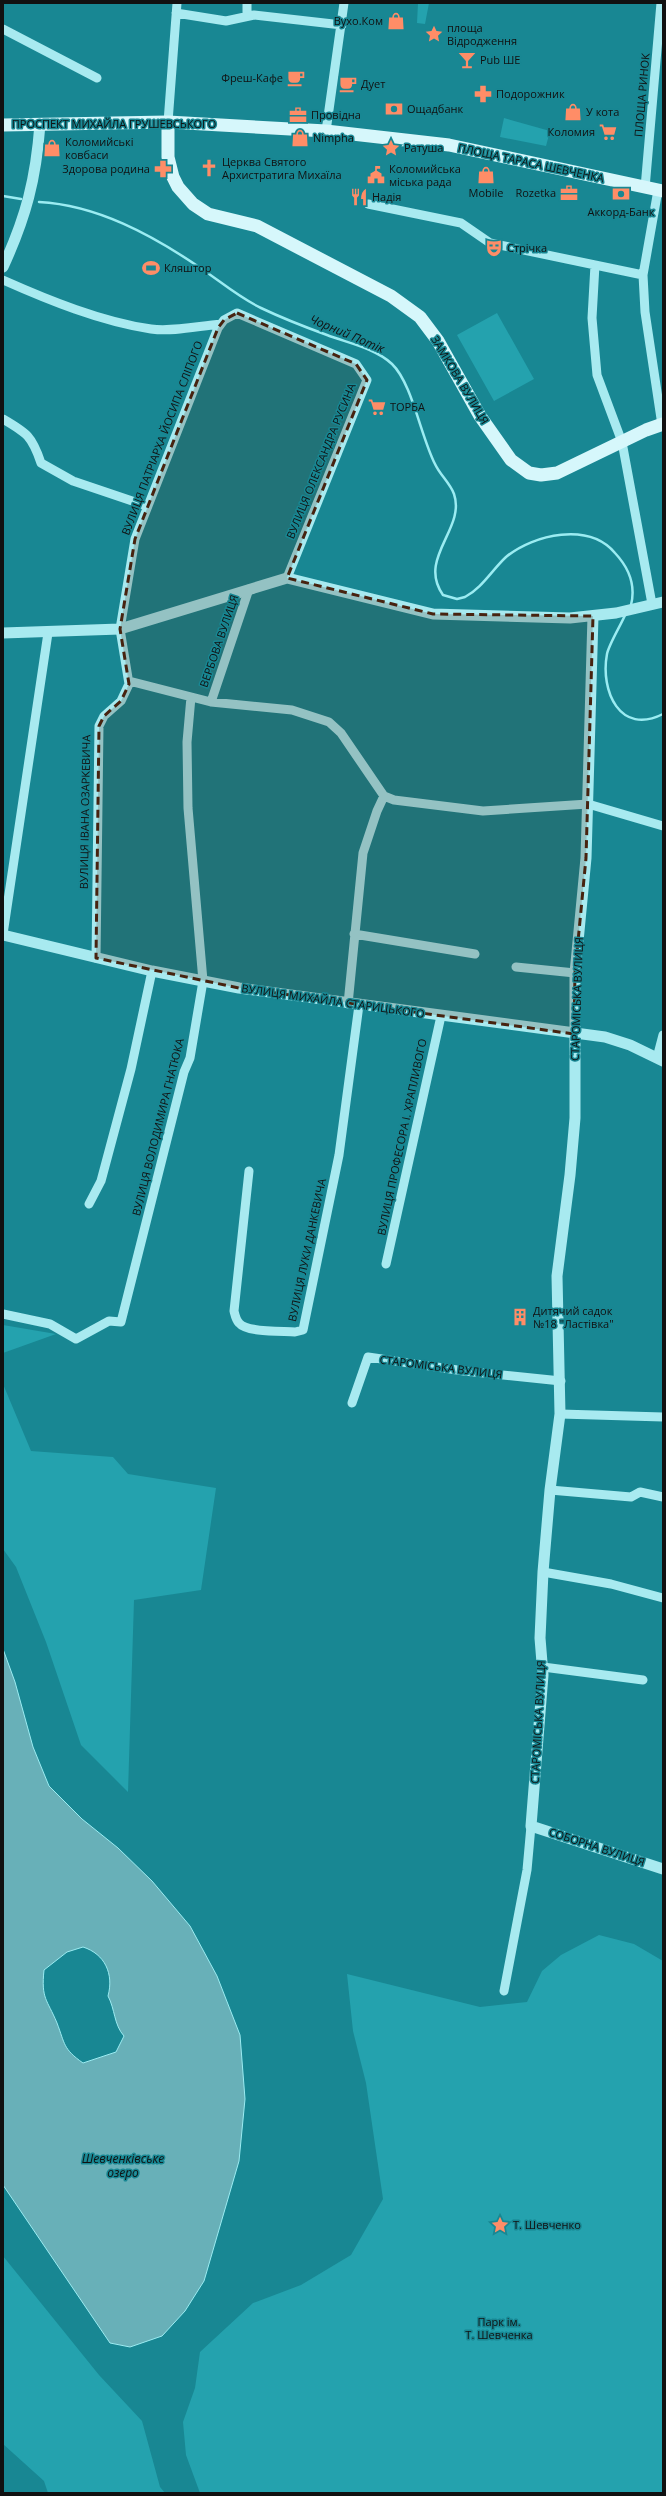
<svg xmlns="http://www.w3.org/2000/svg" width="666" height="2496" font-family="'Open Sans',sans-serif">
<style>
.green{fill:#24a2ae}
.water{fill:#68b0b8;stroke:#9becf2;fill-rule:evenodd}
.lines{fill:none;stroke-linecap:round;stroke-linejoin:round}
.stream{stroke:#9becf2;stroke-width:2.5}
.minor{stroke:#a8eaf0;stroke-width:9}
.tertiary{stroke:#a8eaf0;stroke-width:11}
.secondary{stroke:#d6f7fb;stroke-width:13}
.marked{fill:#472310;fill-opacity:0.2;stroke:#472310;stroke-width:3;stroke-dasharray:8 5;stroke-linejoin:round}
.labels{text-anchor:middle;stroke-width:3;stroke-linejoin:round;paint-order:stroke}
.poi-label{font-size:11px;fill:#111;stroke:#188793;text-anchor:start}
.street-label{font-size:11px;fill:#111;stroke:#188793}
.park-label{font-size:11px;fill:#111;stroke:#188793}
.water-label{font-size:12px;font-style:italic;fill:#111;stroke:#188793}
</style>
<rect width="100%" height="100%" fill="#188793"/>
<path class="green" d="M418,3H429L425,24L417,23Z
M504,118L550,131L546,146L500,137Z
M497,313L534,379L494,401L457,335Z
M3,1325L56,1334L3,1353Z
M3,1384L31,1451L113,1457L128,1474L216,1488L201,1590L134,1600L128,1792L81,1745L46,1642L16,1567L3,1549Z
M599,1935L634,1944L663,1961V2493H200L186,2455L183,2422L195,2388L200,2352L253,2303L301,2285L351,2255L383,2199L366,2083L353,2031L347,1974L480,2007L527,2002L542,1971L561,1955Z
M3,2256L99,2375L142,2421L160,2487L165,2493H48L44,2481L3,2444Z"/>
<path class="water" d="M3,1649L15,1682L33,1747L49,1786L82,1819L118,1848L152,1881L190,1926L217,1976L240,2035L245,2099L239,2161L204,2281L185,2311L162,2336L130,2347L110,2343L3,2185ZM83,1947C105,1954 114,1974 108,1996C115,2009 114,2025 124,2036L116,2052L83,2063C63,2049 65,2044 57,2023C47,1999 41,1999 44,1970L67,1952Z"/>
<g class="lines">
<path class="stream" d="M3,196L21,199
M39,202C97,205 152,235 199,267C220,281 238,297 261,308C282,318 305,327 327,335C348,343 375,348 392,364C412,383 421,437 435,464C440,475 450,483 454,494C466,529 417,558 443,595L457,599L465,597C482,588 492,570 506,557C534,534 589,522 615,553C629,568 636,585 631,605
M626,613C621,625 609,644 607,654C600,691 620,736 663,714"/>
<path class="minor" d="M176,13L226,21L254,15L342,25
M247,16V3
M3,29L97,78
M168,122L177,3
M326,131L344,3
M645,188L661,3
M658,190L643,275L645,312L662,425
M368,204L461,223L490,243L643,275
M595,265L592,318L597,375L622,442L652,604
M3,280C48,300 102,322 151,329C174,332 198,326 221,324
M3,419C27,433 32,436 41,463L73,481L147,506
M129,681L211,702L292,710L329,722L341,733L384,796L394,800L483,811L588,804L663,826
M211,702L249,589
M3,934L48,633
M354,934L475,954
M96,958L99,726L104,716L121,701L129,684L120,629L135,539L218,328L224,320L237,313L356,364L367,380L287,578
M516,967L575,973
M348,1004L363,853L377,811L384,796
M657,1058L663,1035
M249,1171L234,1311C235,1315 236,1320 239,1323C247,1333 283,1331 295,1332L303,1330L339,1155L359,1005
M89,1204L101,1181L131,1069L152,971
M386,1264L441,1016
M3,1314L50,1324L76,1339L109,1321L121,1322L184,1072L190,1058L203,981L188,808L187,742L191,697
M352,1403L368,1357L464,1371L561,1381
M560,1414L663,1417
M550,1490L631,1497L640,1492L663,1497
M543,1572L611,1584L663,1598
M543,1667L643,1680
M504,1991L527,1870L531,1826"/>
<path class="tertiary" d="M3,267C26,217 36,179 40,124
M593,616L586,858L575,973V1118L570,1175L557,1276L560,1414L550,1490L543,1572L540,1638L543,1675L531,1826L663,1869
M3,633L120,629L287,578L433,614L570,618L616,613L663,602
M3,935L152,971L239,988L605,1037L630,1045L663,1061"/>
<path class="secondary" d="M168,122V157L173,177L178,187L193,204L208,214L257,226L391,296L420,317L438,341L480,416L511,460L529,473L541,475L557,473L646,430L663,424
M3,125L168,122L326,131L449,145L663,191"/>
</g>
<path class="marked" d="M237,313L356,364L367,380L287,578L433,614L593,616L586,858L575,973L574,1034L239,988L96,958L99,726L104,716L121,701L129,684L120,629L135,539L218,328L224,320Z"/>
<defs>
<g id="shop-bare" transform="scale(1.38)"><path d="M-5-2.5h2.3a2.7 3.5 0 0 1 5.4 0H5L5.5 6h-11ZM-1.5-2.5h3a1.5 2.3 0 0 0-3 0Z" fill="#ff8d67" stroke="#188793" stroke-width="2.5" paint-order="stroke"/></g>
<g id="sight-bare" transform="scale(1.38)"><path d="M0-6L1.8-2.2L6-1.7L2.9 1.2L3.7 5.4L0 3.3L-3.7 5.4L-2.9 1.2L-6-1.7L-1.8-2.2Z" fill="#ff8d67" stroke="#188793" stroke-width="2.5" paint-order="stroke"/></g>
<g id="bar-bare" transform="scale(1.38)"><path d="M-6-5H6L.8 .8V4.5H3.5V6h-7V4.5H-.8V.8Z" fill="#ff8d67" stroke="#188793" stroke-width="2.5" paint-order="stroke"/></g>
<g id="cafe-bare" transform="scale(1.38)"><path d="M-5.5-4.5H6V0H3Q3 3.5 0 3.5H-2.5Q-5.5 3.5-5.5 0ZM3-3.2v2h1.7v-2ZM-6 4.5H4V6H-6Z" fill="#ff8d67" stroke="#188793" stroke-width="2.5" paint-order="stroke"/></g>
<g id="pharmacy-bare" transform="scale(1.38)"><path d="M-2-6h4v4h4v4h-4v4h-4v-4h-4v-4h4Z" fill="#ff8d67" stroke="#188793" stroke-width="2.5" paint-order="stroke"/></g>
<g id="bank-bare" transform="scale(1.38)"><path d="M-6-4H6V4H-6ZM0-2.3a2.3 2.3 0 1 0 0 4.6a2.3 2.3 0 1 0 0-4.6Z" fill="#ff8d67" stroke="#188793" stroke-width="2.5" paint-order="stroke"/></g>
<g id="office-bare" transform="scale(1.38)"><path d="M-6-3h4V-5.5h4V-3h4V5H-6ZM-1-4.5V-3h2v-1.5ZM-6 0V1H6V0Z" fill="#ff8d67" stroke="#188793" stroke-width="2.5" paint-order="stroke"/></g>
<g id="supermarket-bare" transform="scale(1.38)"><path d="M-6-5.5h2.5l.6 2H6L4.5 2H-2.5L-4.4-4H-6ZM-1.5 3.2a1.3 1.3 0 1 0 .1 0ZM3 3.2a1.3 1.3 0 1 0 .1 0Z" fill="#ff8d67" stroke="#188793" stroke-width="2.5" paint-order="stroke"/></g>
<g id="church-bare" transform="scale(1.38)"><path d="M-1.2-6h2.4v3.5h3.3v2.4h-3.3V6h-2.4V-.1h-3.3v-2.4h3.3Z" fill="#ff8d67" stroke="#188793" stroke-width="2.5" paint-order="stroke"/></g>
<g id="civic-bare" transform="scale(1.38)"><path d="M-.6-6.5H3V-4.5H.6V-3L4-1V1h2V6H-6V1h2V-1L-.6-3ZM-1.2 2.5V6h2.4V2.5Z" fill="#ff8d67" stroke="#188793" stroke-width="2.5" paint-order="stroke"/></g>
<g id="restaurant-bare" transform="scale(1.38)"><path d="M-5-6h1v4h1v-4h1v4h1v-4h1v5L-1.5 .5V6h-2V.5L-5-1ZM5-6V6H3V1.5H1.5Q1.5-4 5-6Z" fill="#ff8d67" stroke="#188793" stroke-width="2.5" paint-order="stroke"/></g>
<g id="theatre-bare" transform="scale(1.38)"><path d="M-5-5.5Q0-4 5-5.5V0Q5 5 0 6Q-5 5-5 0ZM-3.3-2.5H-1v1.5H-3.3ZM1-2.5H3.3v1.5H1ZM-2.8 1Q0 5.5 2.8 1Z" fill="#ff8d67" stroke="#188793" stroke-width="2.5" paint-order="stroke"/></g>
<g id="stadium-bare" transform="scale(1.38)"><path d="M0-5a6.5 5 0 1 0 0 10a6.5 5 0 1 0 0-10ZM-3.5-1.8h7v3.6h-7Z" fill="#ff8d67" stroke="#188793" stroke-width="2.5" paint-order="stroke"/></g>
<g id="building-bare" transform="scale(1.38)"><path d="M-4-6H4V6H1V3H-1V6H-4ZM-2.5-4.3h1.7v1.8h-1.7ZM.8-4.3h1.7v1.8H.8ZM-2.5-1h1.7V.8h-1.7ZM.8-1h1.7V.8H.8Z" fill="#ff8d67" stroke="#188793" stroke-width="2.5" paint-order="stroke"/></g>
</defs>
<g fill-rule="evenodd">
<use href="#shop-bare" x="396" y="21"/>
<use href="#sight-bare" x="434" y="34"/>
<use href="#bar-bare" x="467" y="60"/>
<use href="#cafe-bare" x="296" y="78"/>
<use href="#cafe-bare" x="348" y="84"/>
<use href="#pharmacy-bare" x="483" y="94"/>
<use href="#bank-bare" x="394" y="109"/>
<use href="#shop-bare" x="573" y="112"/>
<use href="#office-bare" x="298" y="115"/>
<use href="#supermarket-bare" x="608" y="132"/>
<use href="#shop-bare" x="300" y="138"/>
<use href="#shop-bare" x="52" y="148"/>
<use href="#sight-bare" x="391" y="148"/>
<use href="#church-bare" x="209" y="168"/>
<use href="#pharmacy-bare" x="163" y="169"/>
<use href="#civic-bare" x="376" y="175"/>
<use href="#shop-bare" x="486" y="175"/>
<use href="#office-bare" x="569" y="193"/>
<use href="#bank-bare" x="621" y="194"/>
<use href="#restaurant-bare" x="359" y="197"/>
<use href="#theatre-bare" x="494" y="248"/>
<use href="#stadium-bare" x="151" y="268"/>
<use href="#supermarket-bare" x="377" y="407"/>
<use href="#building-bare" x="520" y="1317"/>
<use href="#sight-bare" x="500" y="2225"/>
</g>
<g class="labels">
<g class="poi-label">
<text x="383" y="25" text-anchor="end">Вухо.Ком</text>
<text x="447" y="32">площа<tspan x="447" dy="13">Відродження</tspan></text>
<text x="480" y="64">Pub ШЕ</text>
<text x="283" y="82" text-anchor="end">Фреш-Кафе</text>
<text x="361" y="88">Дует</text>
<text x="496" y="98">Подорожник</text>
<text x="407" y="113">Ощадбанк</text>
<text x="586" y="116">У кота</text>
<text x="311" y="119">Провідна</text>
<text x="595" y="136" text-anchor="end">Коломия</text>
<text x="313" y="142">Nimpha</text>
<text x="65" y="146">Коломийські<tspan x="65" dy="13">ковбаси</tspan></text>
<text x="404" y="152">Ратуша</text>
<text x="222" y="166">Церква Святого<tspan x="222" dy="13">Архистратига Михаїла</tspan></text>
<text x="150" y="173" text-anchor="end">Здорова родина</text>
<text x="389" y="173">Коломийська<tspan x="389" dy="13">міська рада</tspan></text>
<text x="486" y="197" text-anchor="middle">Mobile</text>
<text x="556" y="197" text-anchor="end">Rozetka</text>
<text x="372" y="201">Надія</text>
<text x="621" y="216" text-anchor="middle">Аккорд-Банк</text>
<text x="507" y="252">Стрічка</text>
<text x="164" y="272">Кляштор</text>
<text x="390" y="411">ТОРБА</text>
<text x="533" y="1315">Дитячий садок<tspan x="533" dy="13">№18 "Ластівка"</tspan></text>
<text x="513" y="2229">Т. Шевченко</text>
</g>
<g class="street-label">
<text transform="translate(642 95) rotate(-85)" y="4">ПЛОЩА РИНОК</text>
<text x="114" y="128">ПРОСПЕКТ МИХАЙЛА ГРУШЕВСЬКОГО</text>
<text transform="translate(531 163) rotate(12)" y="4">ПЛОЩА ТАРАСА ШЕВЧЕНКА</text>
<text transform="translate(460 380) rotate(59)" y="4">ЗАМКОВА ВУЛИЦЯ</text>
<text transform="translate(162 438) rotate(-69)" y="4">ВУЛИЦЯ ПАТРІАРХА ЙОСИПА СЛІПОГО</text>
<text transform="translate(321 461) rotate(-68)" y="4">ВУЛИЦЯ ОЛЕКСАНДРА РУСИНА</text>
<text transform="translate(219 641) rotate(-71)" y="4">ВЕРБОВА ВУЛИЦЯ</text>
<text transform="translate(85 812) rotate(-89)" y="4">ВУЛИЦЯ ІВАНА ОЗАРКЕВИЧА</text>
<text transform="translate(577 999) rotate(-88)" y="4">СТАРОМІСЬКА ВУЛИЦЯ</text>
<text transform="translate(333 1001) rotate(8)" y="4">ВУЛИЦЯ МИХАЙЛА СТАРИЦЬКОГО</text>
<text transform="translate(158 1127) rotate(-76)" y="4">ВУЛИЦЯ ВОЛОДИМИРА ГНАТЮКА</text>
<text transform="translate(402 1137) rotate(-78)" y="4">ВУЛИЦЯ ПРОФЕСОРА І. ХРАПЛИВОГО</text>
<text transform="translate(307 1250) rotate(-78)" y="4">ВУЛИЦЯ ЛУКИ ДАНКЕВИЧА</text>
<text transform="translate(441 1367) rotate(7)" y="4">СТАРОМІСЬКА ВУЛИЦЯ</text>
<text transform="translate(538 1722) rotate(-87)" y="4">СТАРОМІСЬКА ВУЛИЦЯ</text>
<text transform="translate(597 1847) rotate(18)" y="4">СОБОРНА ВУЛИЦЯ</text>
</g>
<g class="park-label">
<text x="499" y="2326">Парк ім.<tspan x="499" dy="13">Т. Шевченка</tspan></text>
</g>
<g class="water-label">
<text transform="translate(347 334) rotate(23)" y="4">Чорний Потік</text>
<text x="123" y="2163">Шевченківське<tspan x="123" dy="14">озеро</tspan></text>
</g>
</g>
<rect width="666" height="2496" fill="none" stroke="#111111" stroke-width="8"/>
</svg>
